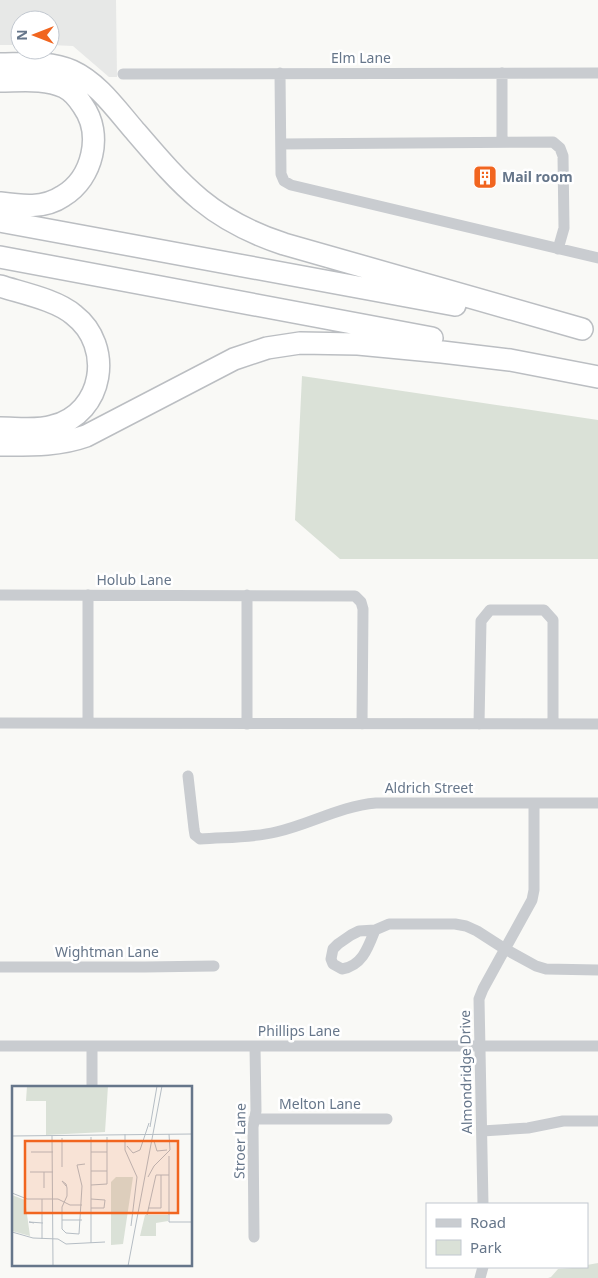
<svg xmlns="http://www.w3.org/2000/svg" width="598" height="1278" font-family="'Noto Sans',sans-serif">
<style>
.built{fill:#e7e8e7}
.green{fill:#dae1d7}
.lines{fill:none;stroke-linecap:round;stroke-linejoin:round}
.motorway-casing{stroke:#bbbec2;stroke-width:24}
.minor{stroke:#c9ccd0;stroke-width:11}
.motorway{stroke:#fff;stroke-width:21}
.labels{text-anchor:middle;stroke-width:5;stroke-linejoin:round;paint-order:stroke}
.street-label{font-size:14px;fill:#66768a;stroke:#fff}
.poi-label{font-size:14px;font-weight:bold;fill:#66768a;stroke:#fff;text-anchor:start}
.inset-road{fill:none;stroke:#b5bdc4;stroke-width:1}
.view{fill:#f1651f;fill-opacity:0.15;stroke:#f1651f;stroke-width:2.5}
.inset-edge{fill:none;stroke:#66768a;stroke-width:2.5}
</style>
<rect width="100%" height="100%" fill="#f9f9f6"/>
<path class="built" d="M0,0H116L117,77H109L73,46L50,45V20H20V45H0Z"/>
<path class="green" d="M302,376L598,420V559H340L295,520Z
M598,1263V1278H548L551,1277L558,1269L587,1267V1265Z"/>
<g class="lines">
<g class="motorway-casing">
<path id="motorway" d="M0,64C23,64 50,61 72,71C98,83 116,109 135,131C183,187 211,220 284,244L582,329
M0,81C21,81 45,78 64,87C72,91 78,98 83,106C103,134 93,178 63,196C44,209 22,206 0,203
M0,221L455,305
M0,257L432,338
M0,286C22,293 57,300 74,315C114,346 104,413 53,426C37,431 17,428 0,428
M0,445C30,445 58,446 86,436L234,359L267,348L300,343L358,344L442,352L510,360L598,377"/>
</g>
<path class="minor" d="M280,73L281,174L284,181L291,185L598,258
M502,73V142
M123,74L598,73
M281,144L553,142L560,148L563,156L564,228L558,249
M0,595L355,596L361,602L363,609L362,724
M88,595V722
M247,595V724
M0,723L598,724
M479,724L481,621L490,610H544L553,620V724
M188,776L194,829L195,835L200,839C225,837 252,838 276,832C311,824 340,806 376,803H598
M375,930C368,948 362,966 342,969L333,964L331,959L333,949L338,944L351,935L359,931L375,930L389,924H455L466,926L477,931L505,949L536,966L546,969L598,970
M0,967H145L214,966
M0,1046H598
M92,1087V1046
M254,1119H387
M482,1131L528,1128L563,1121H598
M483,1204L479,999L483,989L532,900L534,890V803
M254,1237L253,1127L256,1111L255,1046
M480,1278L483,1267"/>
<use href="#motorway" class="motorway"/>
</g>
<defs>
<g id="building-square" transform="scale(1.25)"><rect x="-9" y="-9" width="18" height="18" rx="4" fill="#f1651f" stroke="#fff"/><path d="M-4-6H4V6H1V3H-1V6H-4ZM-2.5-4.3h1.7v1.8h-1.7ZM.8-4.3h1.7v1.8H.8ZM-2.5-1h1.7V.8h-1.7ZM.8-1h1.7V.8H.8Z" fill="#fff"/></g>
</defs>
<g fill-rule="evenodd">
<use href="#building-square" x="485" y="177"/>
</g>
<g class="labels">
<g class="street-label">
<text x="361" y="63">Elm Lane</text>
<text x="134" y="585">Holub Lane</text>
<text x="429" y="793">Aldrich Street</text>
<text x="107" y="957">Wightman Lane</text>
<text x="299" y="1036">Phillips Lane</text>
<text transform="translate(466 1072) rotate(-91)" y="5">Almondridge Drive</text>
<text x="320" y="1109">Melton Lane</text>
<text transform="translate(240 1141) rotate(-89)" y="5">Stroer Lane</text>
</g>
<g class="poi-label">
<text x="502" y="182">Mail room</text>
</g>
</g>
<g transform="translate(12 1086)">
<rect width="180" height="180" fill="#f9f9f6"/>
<path d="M15,0H96L93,46L34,49V15H14ZM104,91H121L111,158L99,159V96ZM0,109L13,114L18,150L0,145ZM133,129H156V135L144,137V150H128Z" fill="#dae1d7"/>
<path class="inset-road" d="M138,41L145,0M113,48V64L125,91L119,140M0,50L180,48M40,50L41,180M50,52V81M142,55L145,65L155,64M115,60L121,67L128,64L137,37M19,66H41M79,66H95M157,70V136H180M79,85H95M18,86H41M32,86V102M136,91L142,80L158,64L157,48M79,99L95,98V51M54,100L50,95L54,98L55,102V110L50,121V143L54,147L67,148L70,100L65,79L73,78M0,107L15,113H46L58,119H70M79,113L93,114L92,122H79M136,122H149V89M135,129L144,89H157M50,134H70M22,137L17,136L31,137M0,146L21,152L46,153L54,158L93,156M30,153V113M79,157V51M116,180L150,0"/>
<path class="view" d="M13,55H166V127H13Z"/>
<rect width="180" height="180" class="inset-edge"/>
</g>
<rect x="426" y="1203" width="162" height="65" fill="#ffffff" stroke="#c2c8d0"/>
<rect x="436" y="1219" width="25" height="8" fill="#c9ccd0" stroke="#c2c8d0"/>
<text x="470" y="1228" font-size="15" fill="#66768a">Road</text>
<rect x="436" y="1240" width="25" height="15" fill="#dae1d7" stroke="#c2c8d0"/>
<text x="470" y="1253" font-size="15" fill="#66768a">Park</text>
<g transform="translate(35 35) rotate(270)"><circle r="24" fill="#ffffff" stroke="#c2c8d0"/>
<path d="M0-4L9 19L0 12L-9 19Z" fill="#f1651f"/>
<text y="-8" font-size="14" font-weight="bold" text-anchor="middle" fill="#66768a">N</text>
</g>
</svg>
